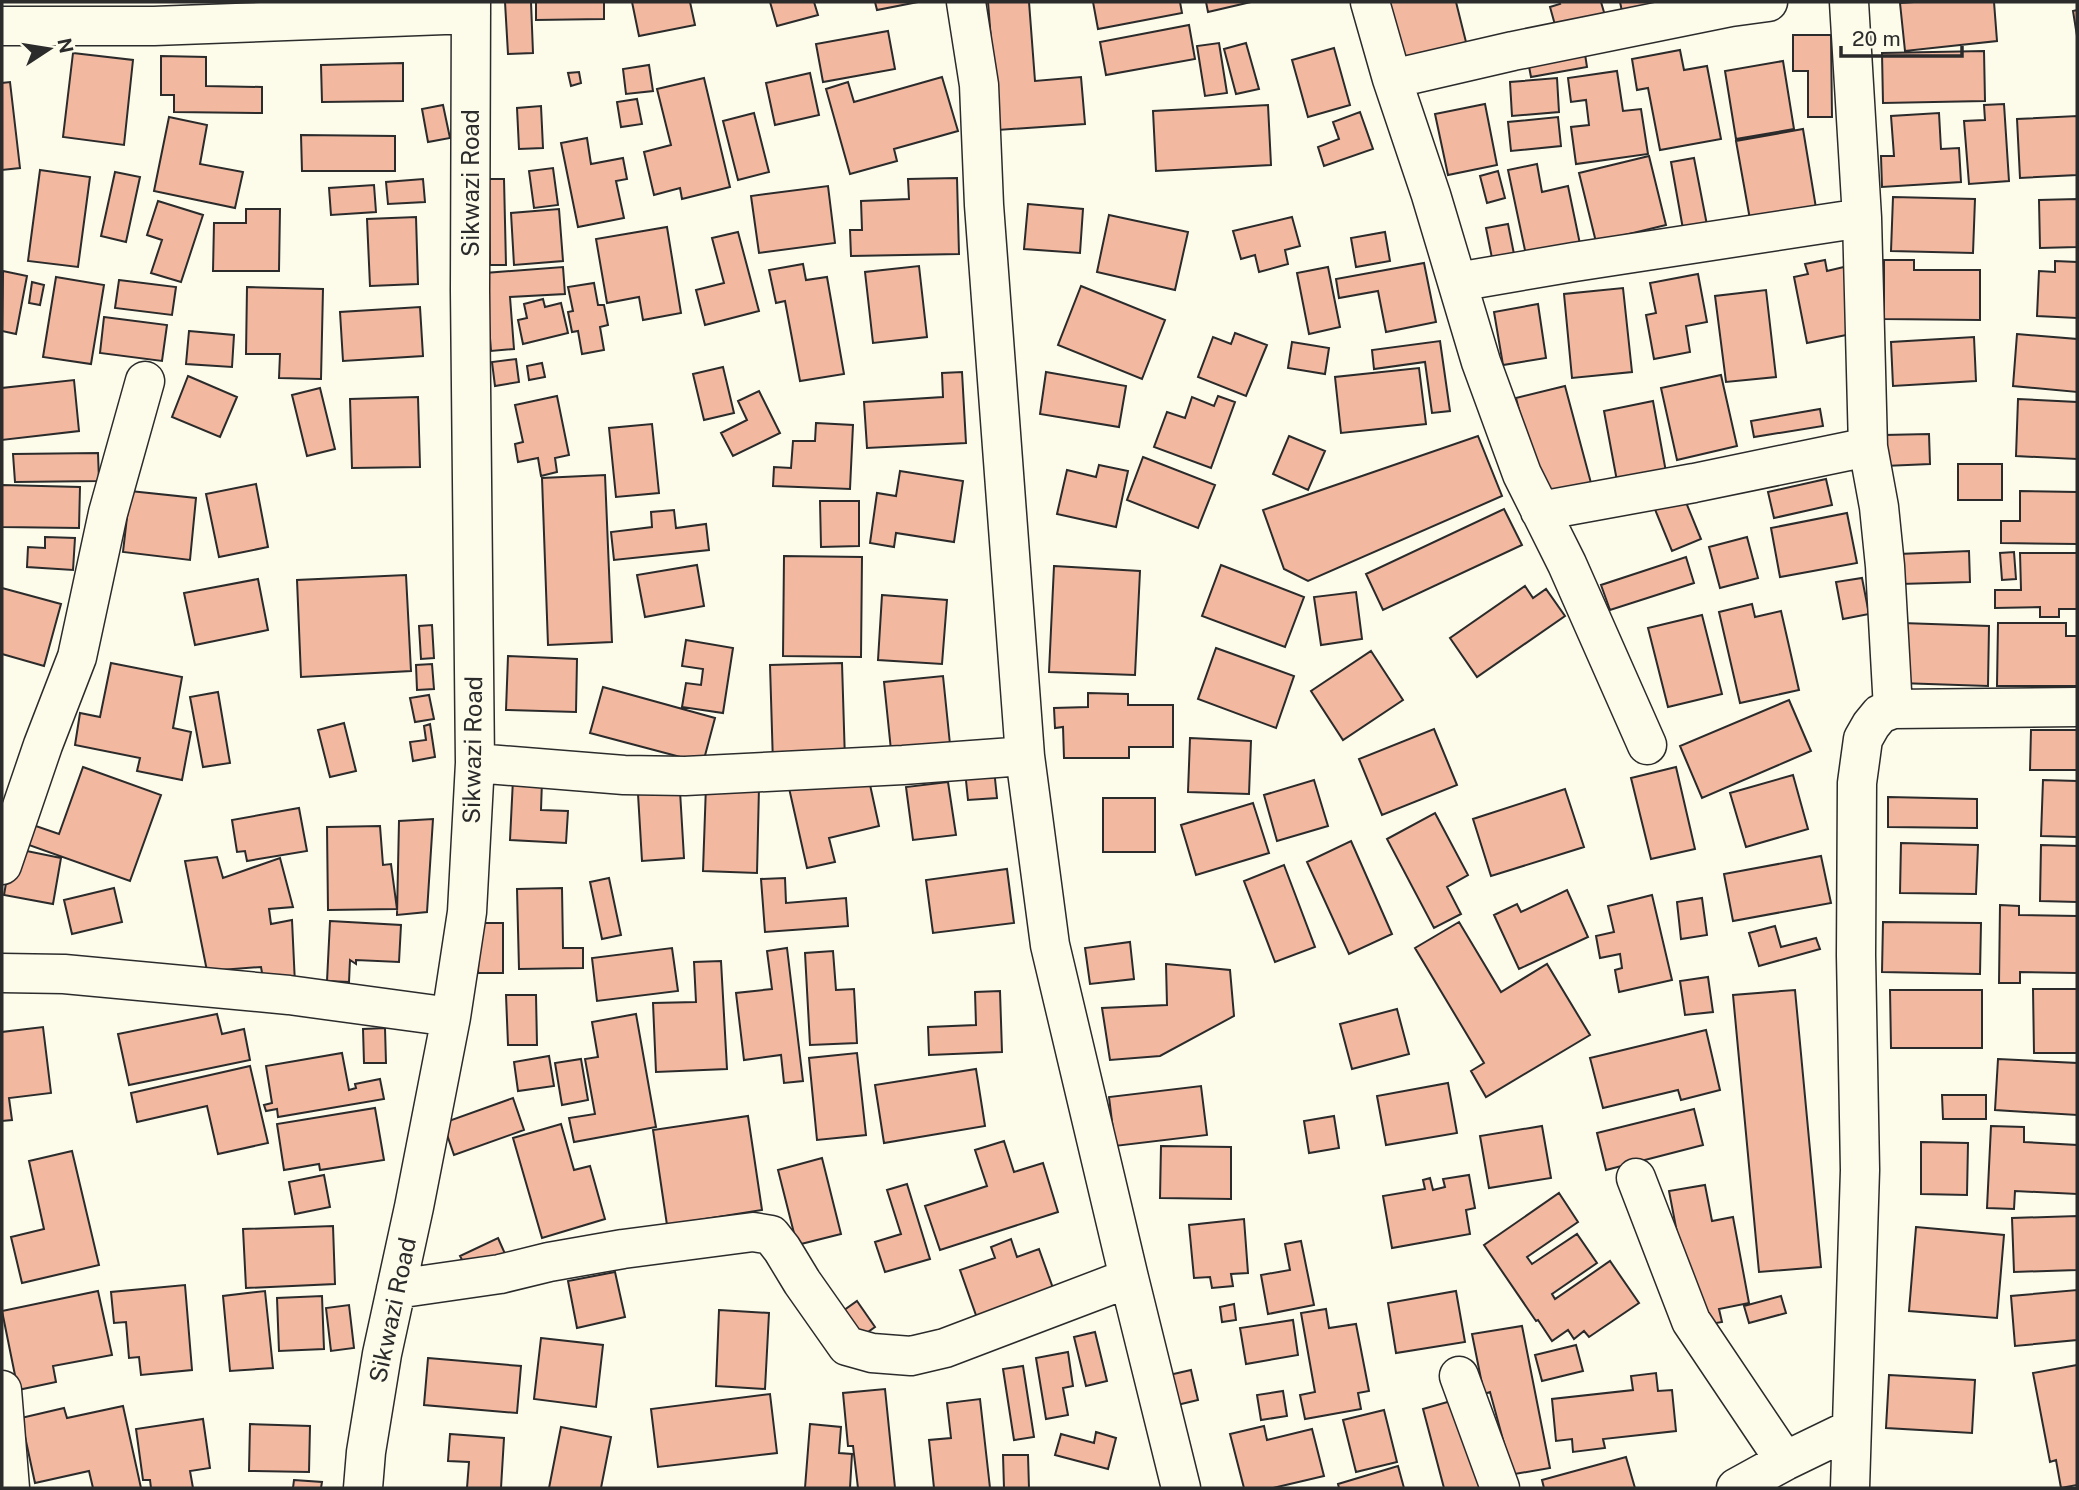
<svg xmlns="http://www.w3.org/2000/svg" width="2079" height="1490" font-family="'Public Sans',sans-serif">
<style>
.building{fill:#f2b8a0;stroke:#2b2b2b;stroke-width:2}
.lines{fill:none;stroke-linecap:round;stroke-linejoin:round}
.minor-casing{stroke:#2b2b2b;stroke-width:41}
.minor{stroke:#fdfbea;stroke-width:38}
.labels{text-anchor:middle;stroke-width:5;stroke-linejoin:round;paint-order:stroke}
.street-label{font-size:24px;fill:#2b2b2b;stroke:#fdfbea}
</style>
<rect width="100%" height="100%" fill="#fdfbea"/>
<path class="building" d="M505,2H531L533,53L508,54Z
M536,2H604V19L536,20Z
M632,2H690L695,25L639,36Z
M770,2H814L818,15L777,26Z
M875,2H918L877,10Z
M988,2H1029L1035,81L1081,77L1085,124L998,130Z
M1093,2H1180L1182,13L1098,29Z
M1206,2H1251L1208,12Z
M1381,2H1456L1468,50L1398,69Z
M1559,2H1601L1606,19L1557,32L1550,7L1560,4Z
M1620,2H1682L1623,16Z
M1914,2H1994L1997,41L1905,51L1900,3Z
M2077,10V36L2073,11Z
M1189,25L1195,59L1106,75L1100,42Z
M888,31L895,69L823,82L816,44Z
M1793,35H1831L1832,117H1808V71H1793Z
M1583,41L1587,67L1531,77L1526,51Z
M1219,43L1227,93L1205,96L1197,46Z
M1246,43L1259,89L1236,94L1224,49Z
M1334,48L1350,105L1308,117L1292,60Z
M1680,50L1684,70L1707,66L1721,139L1660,150L1648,88L1637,90L1632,59Z
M1984,51L1985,101L1883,103L1882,53Z
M73,53L133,60L124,145L63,137Z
M161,56L206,57V86L262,87V113L174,112V95H161Z
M1783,61L1794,129L1736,139L1725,71Z
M403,63V101L322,102L321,65Z
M649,65L653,91L626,94L623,69Z
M1617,71L1623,111L1641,109L1648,154L1576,164L1571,127L1589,125L1586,100L1571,102L1568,78Z
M579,72L581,83L571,86L568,73Z
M810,73L819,115L775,125L766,83Z
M942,77L958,131L894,149L897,161L850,174L826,89L848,82L854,102Z
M704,78L730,187L682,199L680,188L654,195L644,152L671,145L657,89Z
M1557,78L1559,112L1512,116L1510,82Z
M10,82L20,168L2,170V83Z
M637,99L642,124L621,127L617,102Z
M1485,104L1497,165L1448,175L1435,114Z
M2004,104L2009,181L1969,184L1964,121L1985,120L1984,105Z
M443,105L450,138L428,142L422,109Z
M1268,105L1271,165L1156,171L1153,111Z
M541,106L543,148L519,149L517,108Z
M1360,112L1373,149L1324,166L1318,147L1339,139L1333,122Z
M754,113L769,172L738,180L723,121Z
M1939,113L1941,149L1959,148L1961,182L1882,187L1881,156H1894L1891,116Z
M2077,116V175L2020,178L2017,119Z
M169,117L207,125L200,164L243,172L235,208L154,191Z
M1558,117L1561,146L1511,151L1508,122Z
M1803,129L1817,214L1751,225L1736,141Z
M301,135L395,136V171H302Z
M587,138L591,164L623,158L627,179L616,181L624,218L578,227L561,143Z
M1649,156L1666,225L1596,242L1579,173Z
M1694,158L1707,225L1683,229L1671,162Z
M1537,164L1542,192L1568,186L1580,244L1526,255L1508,170Z
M553,168L558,205L534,208L529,171Z
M40,170L90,177L78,267L28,261Z
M1498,171L1505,198L1487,203L1480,176Z
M115,172L140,177L126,242L101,236Z
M957,178L959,254L851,256L850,230H862L861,201L909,199L908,179Z
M423,179L425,202L388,204L386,182Z
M489,179H504L506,265H490Z
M374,185L376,212L331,215L329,188Z
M828,186L835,243L759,253L751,196Z
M1893,197L1975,199L1973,253L1891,251Z
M2077,199V247L2040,248L2039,200Z
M158,201L203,215L181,282L151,273L162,240L147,235Z
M1028,204L1083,209L1080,253L1024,249Z
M246,209H280L279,271H213L214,223H246Z
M559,209L563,261L514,265L511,213Z
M1109,215L1188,232L1175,290L1097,272Z
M416,217L418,284L370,286L367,219Z
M1292,217L1300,246L1285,250L1288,264L1259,272L1255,255L1241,259L1233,231Z
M1508,224L1514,254L1492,258L1486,228Z
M667,227L681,313L643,320L639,297L607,303L596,239Z
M738,232L759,311L705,325L696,290L724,283L712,238Z
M1385,232L1390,261L1356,267L1351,238Z
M1825,260L1827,271L1848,266L1861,332L1807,343L1794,277L1808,274L1805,264Z
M1884,260H1914V270H1980V320L1884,319Z
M2055,261L2077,262V318L2037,316L2039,271L2055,272Z
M1424,263L1436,322L1386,332L1378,291L1339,298L1336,279Z
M803,264L806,280L827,277L844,374L800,381L785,301L776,303L769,270Z
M919,266L927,337L873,343L865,272Z
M563,267L565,294L510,297L514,349L491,351L485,273Z
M1328,267L1340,327L1309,334L1297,273Z
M3,271L27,276L16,334L2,331Z
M1698,274L1707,322L1686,326L1690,352L1654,359L1646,315L1656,313L1650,283Z
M56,277L104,285L91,364L43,357Z
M119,280L176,287L172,315L115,308Z
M32,282L44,285L40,305L29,303Z
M594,283L598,305H604L608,325L600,327L604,350L582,354L578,331L572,332L568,312L573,311L568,287Z
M1081,286L1165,320L1142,379L1058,345Z
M247,287L323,289L321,379L279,378L280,354H246Z
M1623,288L1632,372L1572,378L1564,294Z
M1766,290L1776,377L1726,382L1715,296Z
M543,299L545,307L561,303L568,333L523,344L518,320L527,318L524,304Z
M1538,304L1546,358L1503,365L1494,312Z
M420,307L423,356L343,361L340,312Z
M104,317L167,325L162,361L100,353Z
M189,331L234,335L232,367L186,364Z
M1235,333L1267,345L1246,396L1198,377L1213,337L1231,344Z
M2017,334L2077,339V392L2013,386Z
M1974,337L1976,381L1893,386L1891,342Z
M1440,341L1450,411L1432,413L1425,362L1374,369L1372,350Z
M1292,342L1329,348L1325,374L1288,368Z
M516,359L519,382L495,386L492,362Z
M542,363L545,377L529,380L527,366Z
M723,367L734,413L704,420L693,374Z
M1419,368L1426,424L1341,433L1335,377Z
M962,372L966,443L867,448L864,402L943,397L942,373Z
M1046,372L1126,386L1119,427L1040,414Z
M1721,375L1737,446L1677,460L1661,388Z
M188,376L237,397L220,437L172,417Z
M74,380L79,431L2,440V388Z
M1565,386L1591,483L1541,497L1516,398Z
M320,388L335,449L307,456L292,395Z
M759,391L780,433L733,456L721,433L747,420L738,401Z
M557,396L569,455L555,458L557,472L541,476L538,458L518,462L515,444L523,442L515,405Z
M1218,396L1235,402L1211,468L1154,447L1167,412L1185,418L1192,397L1214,406Z
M418,397L420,467L352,468L350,399Z
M2018,399L2077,402V459L2016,456Z
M1653,401L1666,472L1617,481L1604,411Z
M1820,409L1823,426L1754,437L1751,421Z
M816,423L853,425L850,489L773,486L774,467L791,468L793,441H815Z
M652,424L659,493L616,497L609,428Z
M1929,434L1930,464L1885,466L1884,435Z
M1289,436L1325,451L1308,490L1273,474Z
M1478,436L1502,496L1308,581L1284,569L1263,510Z
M98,453L99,481L15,482L13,454Z
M1143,457L1215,485L1198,528L1127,500Z
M1958,464H2002V500H1958Z
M1099,465L1128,471L1116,527L1057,514L1067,470L1096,477Z
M900,471L963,481L954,542L896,533L894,547L870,543L877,493L896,496Z
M605,475L612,642L548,645L542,478Z
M1826,479L1832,505L1774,518L1768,492Z
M256,484L268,547L219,557L206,494Z
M2,485L80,487L79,528L2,527Z
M130,491L196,498L190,560L123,552Z
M2020,491L2077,492V544L2001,543V521H2020Z
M1683,495L1701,539L1672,551L1654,507Z
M820,501H859V546L821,547Z
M1504,509L1522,545L1383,610L1366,574Z
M674,510L676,528L706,524L709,550L614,560L611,532L652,527L651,512Z
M1847,513L1857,563L1780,577L1771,528Z
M45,537L75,538L73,570L27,567L28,547L45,548Z
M1747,537L1758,578L1720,588L1709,547Z
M1969,551L1970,582L1900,584L1899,554Z
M2014,552L2016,579L2002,580L2000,553Z
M2020,553H2077V609H2059V617H2040V607L1995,608V590H2021Z
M784,556L862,557L861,657L783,656Z
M1686,557L1694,583L1610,610L1601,585Z
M697,565L704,606L645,617L637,575Z
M1221,565L1304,597L1285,647L1202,616Z
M1054,566L1140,571L1135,675L1049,672Z
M406,575L411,671L301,677L297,580Z
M1862,578L1869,614L1843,619L1836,582Z
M258,579L268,630L195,645L184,593Z
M1525,586L1533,598L1546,589L1565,616L1477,677L1450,638Z
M2,588L61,604L44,666L2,654Z
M1356,592L1362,639L1321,645L1314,597Z
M882,595L947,600L942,664L878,660Z
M1752,604L1755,617L1781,611L1799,690L1740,703L1719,612Z
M1702,615L1722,694L1668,707L1648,628Z
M1902,623L1989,626L1988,686L1899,683Z
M1998,623H2066V636H2077V686H1997Z
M432,625L434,658L421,659L419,626Z
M686,640L733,648L723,713L682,707L686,683L701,685L703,669L682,666Z
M1216,648L1294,676L1276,728L1198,699Z
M1371,651L1403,700L1343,740L1311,691Z
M508,656L577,659L576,712L506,710Z
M111,663L182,677L173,728L191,732L182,780L137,771L140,758L75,745L80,713L100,717Z
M842,663L845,761L773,764L770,665Z
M432,664L434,689L417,690L416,665Z
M943,676L951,754L892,760L884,682Z
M603,687L715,718L703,763L590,733Z
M218,692L230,763L203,767L190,697Z
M1088,693L1128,694V705H1173V747H1129V758H1064L1063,727L1055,728L1054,708L1088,707Z
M429,695L434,719L415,722L410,698Z
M1789,700L1811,751L1702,798L1680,746Z
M344,723L356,771L330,777L318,730Z
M430,724L435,757L413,761L410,742L426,740L424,726Z
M1434,729L1457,785L1382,815L1359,759Z
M2031,730H2077V770H2030Z
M1190,738L1251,741L1249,794L1188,792Z
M83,767L161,795L130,881L26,844L33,825L59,834Z
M1676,767L1695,849L1651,859L1631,778Z
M994,769L997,798L968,800L965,771Z
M867,771L879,826L829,838L835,862L807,868L789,788Z
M1793,775L1808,829L1746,847L1730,793Z
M513,779L542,781L541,810L568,811L566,843L510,840Z
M1314,780L1328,826L1277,841L1264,795Z
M2043,780L2077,781V837L2041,836Z
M948,782L956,835L913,840L906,787Z
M706,785L759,787L757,873L703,871Z
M1565,789L1584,847L1491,876L1473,819Z
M680,791L684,858L642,861L638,794Z
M1888,797L1977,799V828L1888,827Z
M1103,798H1155V852H1103Z
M1253,803L1269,853L1196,875L1181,825Z
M299,808L307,851L247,861L245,851L237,852L232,820Z
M1435,813L1468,875L1447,887L1461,914L1434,928L1387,839Z
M433,819L427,912L397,915L399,821Z
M380,826L383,865L391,864L397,909L328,910L327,827Z
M1351,841L1392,934L1349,954L1307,862Z
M1901,843L1978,845L1976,894L1900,893Z
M2041,845L2077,846V902L2040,901Z
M12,848L61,858L53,904L4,895Z
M1821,856L1831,903L1733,921L1724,874Z
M217,857L223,878L280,858L293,907L269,909L271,924L292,920L295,984H264L261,967L207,971L185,861Z
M1284,865L1315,947L1275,962L1244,881Z
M1007,869L1014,923L933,933L926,880Z
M609,878L621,935L602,939L590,882Z
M785,878L786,903L846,898L848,926L765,932L761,879Z
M114,888L122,922L72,934L64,900Z
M562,888L563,948H583V968L519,969L517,889Z
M1567,890L1588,937L1519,969L1494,915L1517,904L1521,912Z
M1652,895L1672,980L1619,992L1615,970L1622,968L1620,954L1600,958L1596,936L1614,932L1608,906Z
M1702,898L1707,935L1681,939L1677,902Z
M2000,905L2019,906V915L2077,916V973L2020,972V983H1999Z
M330,921L401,925L399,962L356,960V964L350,960L349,982L327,981Z
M1459,922L1501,992L1547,964L1590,1035L1486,1097L1471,1071L1484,1063L1415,948Z
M1883,922L1981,923L1980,974L1882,972Z
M479,923H503V973H478Z
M1775,926L1781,947L1816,938L1820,949L1759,966L1749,933Z
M1130,942L1134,979L1090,984L1085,948Z
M672,948L678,991L597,1001L592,958Z
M787,948L803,1081L784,1083L781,1055L744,1060L736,993L772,989L767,951Z
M833,951L836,990L854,989L857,1043L810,1045L805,953Z
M721,961L727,1069L656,1072L653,1003L696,1002L694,962Z
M1166,964L1230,970L1234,1016L1160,1056L1110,1060L1102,1008L1167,1005Z
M1708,977L1713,1012L1685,1015L1680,981Z
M2033,989H2077V1053H2034Z
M1795,990L1821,1267L1759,1272L1733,995Z
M1890,990H1982V1048H1891Z
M1000,991L1002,1052L929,1055L928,1027L976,1025L975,992Z
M506,995H536L537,1045H508Z
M1397,1009L1409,1054L1352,1069L1340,1024Z
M217,1014L222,1034L244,1029L250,1060L129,1085L118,1034Z
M636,1014L656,1127L574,1142L569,1118L595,1114L585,1059L598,1057L592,1022Z
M43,1027L51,1093L9,1098L12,1120L2,1121V1032Z
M385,1028L386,1063H364L363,1029Z
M1706,1030L1720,1090L1681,1100L1678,1090L1603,1108L1590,1058Z
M342,1053L349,1090L356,1088L355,1084L380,1079L384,1099L278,1117L277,1109L266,1111L264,1105L272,1103L266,1066Z
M857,1053L866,1135L817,1140L809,1058Z
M549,1056L554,1086L518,1091L514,1062Z
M581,1059L588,1100L562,1105L555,1063Z
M1998,1059L2077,1063V1115L1995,1110Z
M250,1066L268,1143L218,1154L207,1106L137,1122L131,1093Z
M976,1069L985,1126L884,1143L875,1085Z
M1448,1083L1457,1133L1386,1145L1377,1096Z
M1201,1086L1207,1135L1115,1146L1109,1097Z
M1942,1095H1986V1119H1943Z
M513,1098L524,1130L454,1155L443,1123Z
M375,1108L384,1160L320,1170L319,1164L284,1170L277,1124Z
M1694,1109L1703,1145L1606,1170L1597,1133Z
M748,1116L762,1210L667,1225L653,1130Z
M1334,1116L1339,1148L1309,1153L1304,1121Z
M561,1124L574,1170L590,1166L605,1219L542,1238L513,1138Z
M1542,1126L1551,1178L1489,1188L1480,1136Z
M1991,1126L2024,1127V1142L2077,1145V1194L2015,1191L2014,1209L1987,1208Z
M1004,1141L1014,1172L1043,1163L1058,1212L940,1250L925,1206L987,1186L975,1150Z
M1921,1142L1968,1143L1967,1195L1921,1194Z
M1161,1146L1231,1147V1199L1160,1198Z
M72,1151L99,1265L22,1283L11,1237L44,1229L29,1161Z
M822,1158L841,1234L797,1245L778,1170Z
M324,1175L330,1207L295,1214L289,1182Z
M1469,1175L1475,1208L1466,1210L1470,1234L1392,1248L1383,1196L1425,1189L1423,1180L1430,1178L1433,1190L1445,1187L1443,1179Z
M907,1184L930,1259L885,1272L875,1242L901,1234L887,1190Z
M1705,1185L1712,1221L1733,1217L1749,1303L1719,1309L1722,1322L1705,1325L1688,1290L1669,1191Z
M1559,1193L1578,1222L1527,1257L1532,1264L1577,1234L1597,1263L1552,1294L1555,1299L1610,1261L1639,1303L1589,1337L1584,1331L1574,1339L1568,1330L1552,1341L1538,1320L1536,1321L1484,1245Z
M2077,1216V1270L2014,1272L2012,1218Z
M1244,1219L1248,1273L1231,1274L1233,1286L1212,1288L1210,1277L1194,1278L1189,1225Z
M333,1226L335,1284L246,1288L243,1229Z
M1916,1227L2004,1235L1997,1318L1909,1311Z
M498,1238L506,1256L469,1273L460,1256Z
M1011,1239L1017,1257L1039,1249L1054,1291L977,1318L960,1270L995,1258L991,1247Z
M1301,1241L1314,1305L1268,1314L1261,1275L1290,1270L1285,1244Z
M615,1272L625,1317L577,1328L568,1281Z
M185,1285L192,1370L141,1375L139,1357L129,1358L126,1322L114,1323L111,1292Z
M2077,1290V1340L2015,1346L2011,1296Z
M98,1291L112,1355L53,1366L56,1382L18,1390L2,1311Z
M265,1291L273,1368L230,1371L223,1296Z
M1456,1291L1465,1342L1396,1353L1388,1303Z
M322,1296L324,1349L279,1351L277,1298Z
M1781,1296L1786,1313L1749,1323L1744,1306Z
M857,1301L875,1327L858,1339L840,1313Z
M1234,1304L1236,1320L1222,1322L1220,1307Z
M349,1305L354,1348L331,1351L326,1308Z
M1326,1309L1329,1328L1356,1324L1369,1391L1358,1393L1361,1409L1305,1419L1300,1395L1315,1392L1301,1313Z
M719,1310L769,1313L765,1389L716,1386Z
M1293,1320L1298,1355L1246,1364L1240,1328Z
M1522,1326L1550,1468L1503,1476L1505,1447L1490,1392L1484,1394L1472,1334Z
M1095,1332L1107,1381L1086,1386L1074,1337Z
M541,1338L603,1345L596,1407L534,1399Z
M1576,1345L1583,1371L1542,1381L1535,1355Z
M1068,1352L1073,1386L1063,1388L1068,1415L1046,1419L1036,1358Z
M428,1358L521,1366L517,1413L424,1405Z
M2077,1365V1485L2061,1488L2056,1460L2050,1462L2033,1373Z
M1023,1366L1034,1437L1014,1440L1003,1369Z
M1191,1370L1198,1400L1177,1405L1169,1375Z
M1656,1373L1658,1391L1672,1390L1676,1431L1603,1439L1605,1448L1573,1452L1572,1439L1556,1441L1552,1399L1633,1390L1631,1376Z
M1889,1375L1975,1380L1972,1433L1886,1428Z
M885,1389L895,1488H858L853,1446H848L843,1393Z
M1283,1391L1287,1416L1261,1420L1257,1395Z
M770,1394L777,1453L658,1467L651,1409Z
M980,1399L990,1488H934L929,1440L951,1438L947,1403Z
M1458,1399L1482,1488H1444L1423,1409Z
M123,1406L141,1488H93L89,1471L35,1483L21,1418L64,1408L67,1418Z
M1384,1410L1397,1462L1356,1472L1343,1420Z
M203,1419L210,1468L190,1471L193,1488H151L150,1480H143L136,1429Z
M250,1424L310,1426L309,1472L249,1471Z
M810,1424L841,1427L839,1453L852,1454L850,1488H805Z
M1264,1426L1267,1440L1312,1429L1324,1476L1273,1488H1244L1230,1434Z
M561,1427L611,1437L601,1488H549Z
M1096,1432L1116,1438L1108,1469L1055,1455L1061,1434L1094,1443Z
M450,1434L504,1438L501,1488H467L469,1462L448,1461Z
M1003,1455H1028L1029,1488H1004Z
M1626,1457L1635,1488H1544L1542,1480Z
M1398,1466L1404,1488H1339L1338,1484Z
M294,1480L322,1482L321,1488H293Z"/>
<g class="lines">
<g class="minor-casing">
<path id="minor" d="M966,2L979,85L984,205L1025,756L1050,945L1129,1278L1181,1488
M1370,2L1392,79L1431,195L1481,362L1522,474L1567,564L1647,745
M1849,2L1862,218L1868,447L1879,507L1885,566L1893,709
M2,26H154L471,14
M1392,79L1513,51L1731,7L1768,2
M1457,282L1574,262L1862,218
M1540,511L1694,483L1868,447
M475,763L624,775L685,776L903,765L1025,756
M2,865L43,745L77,657L108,513L145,381
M2,973L64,974L289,995L451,1017
M1636,1178L1691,1321L1785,1461
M396,1289L500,1274L549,1262L623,1249L753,1232L771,1235L782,1249L802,1282L847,1346L872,1353L911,1356L945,1348L1129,1278
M1459,1376L1500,1488
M2,1390L10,1488
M363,1488L366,1452L382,1354L414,1207L451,1017L467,912L475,763L470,291L471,2
M1736,1488L1785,1461L1851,1429
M1850,1488L1860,1170L1856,955L1857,783L1863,739L1871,725L1880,714L1893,709L2077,707"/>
</g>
<use href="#minor" class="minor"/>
</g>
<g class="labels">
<g class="street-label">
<text transform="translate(471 183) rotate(-90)" y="8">Sikwazi Road</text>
<text transform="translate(473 750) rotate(-89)" y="8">Sikwazi Road</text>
<text transform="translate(393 1310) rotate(-78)" y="8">Sikwazi Road</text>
</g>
</g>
<rect width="2079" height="1490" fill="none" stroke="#2b2b2b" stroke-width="7"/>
<g transform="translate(49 49) rotate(78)" stroke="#fdfbea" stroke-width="5" paint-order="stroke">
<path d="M0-5L12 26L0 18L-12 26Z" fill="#2b2b2b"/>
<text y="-10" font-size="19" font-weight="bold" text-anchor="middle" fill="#2b2b2b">N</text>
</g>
<path d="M1841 46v10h121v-10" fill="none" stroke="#2b2b2b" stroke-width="3.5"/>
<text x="1852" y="46" font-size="21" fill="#2b2b2b" stroke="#fdfbea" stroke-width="5" paint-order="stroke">20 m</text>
</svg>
